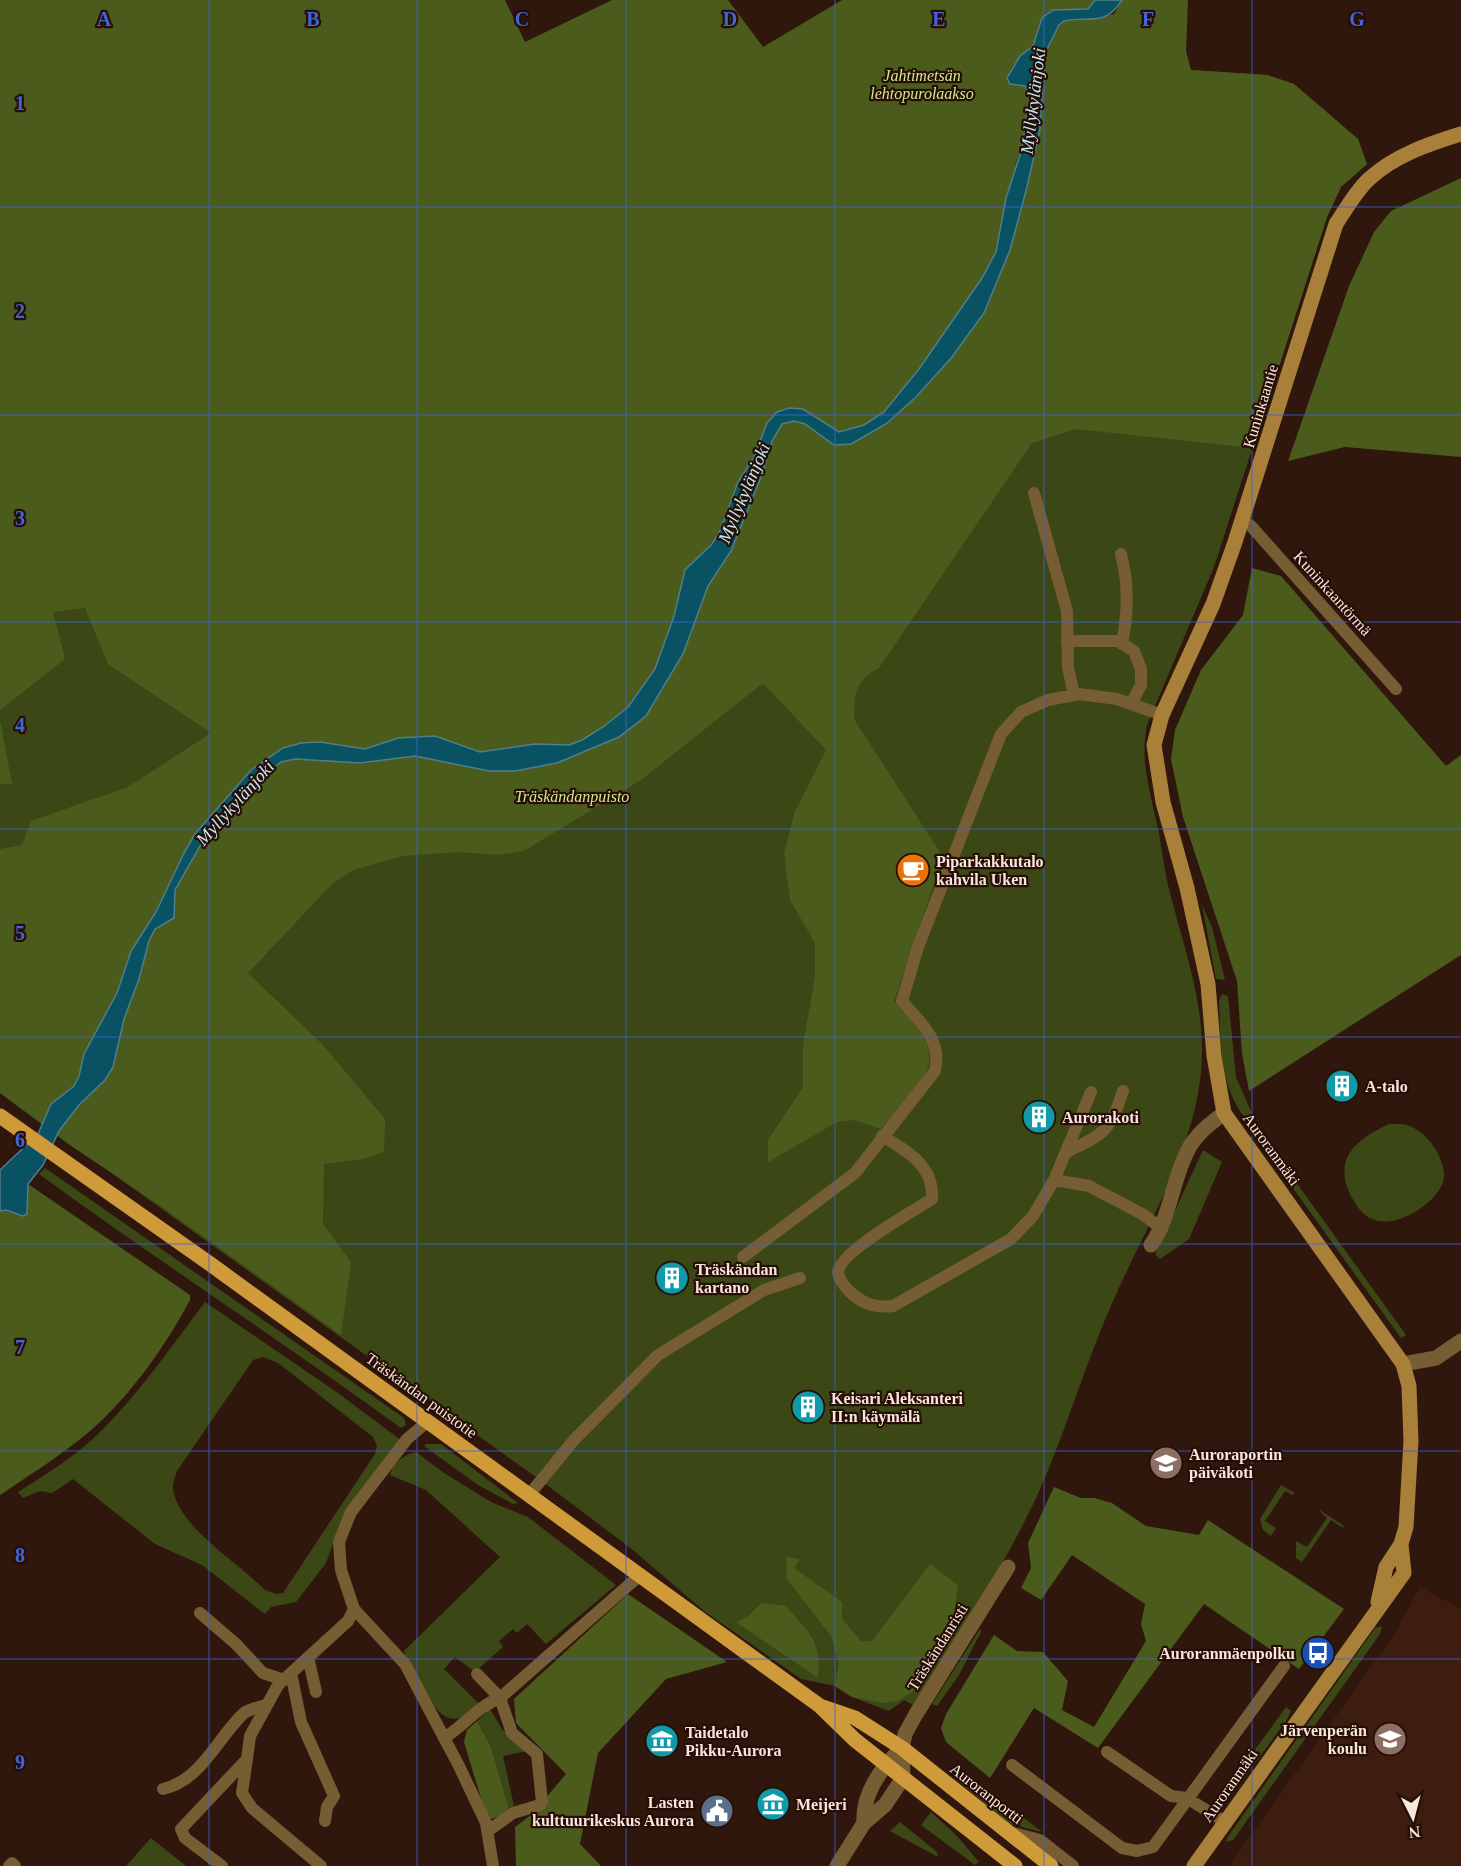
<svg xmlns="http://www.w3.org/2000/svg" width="1461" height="1866" font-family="'Times New Roman',serif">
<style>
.built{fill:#3c1d0f}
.green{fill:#3b4816;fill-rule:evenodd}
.forest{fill:#4b5b1c}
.water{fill:#085264;stroke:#507e89;stroke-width:1.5}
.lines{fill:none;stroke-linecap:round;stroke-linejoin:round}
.service{stroke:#765d33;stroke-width:12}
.minor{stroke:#765d33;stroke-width:15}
.tertiary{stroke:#765d33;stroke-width:15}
.secondary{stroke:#a88039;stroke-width:15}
.primary{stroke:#cf9b3a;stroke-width:15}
.grid{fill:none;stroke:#3e65d9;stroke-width:1.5;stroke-opacity:0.55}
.labels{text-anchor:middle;stroke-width:4.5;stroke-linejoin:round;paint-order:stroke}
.park-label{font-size:16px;font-style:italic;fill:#cee98f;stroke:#260e05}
.street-label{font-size:16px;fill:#f9e6df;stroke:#260e05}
.poi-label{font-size:16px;font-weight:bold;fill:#f9e6df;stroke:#260e05;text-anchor:start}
.water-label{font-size:18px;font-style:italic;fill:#c2ecfa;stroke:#260e05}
.grid-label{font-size:20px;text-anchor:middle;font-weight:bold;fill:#3e65d9;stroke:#260e05;stroke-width:4.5;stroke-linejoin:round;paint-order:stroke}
</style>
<rect width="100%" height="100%" fill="#30170d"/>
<path class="built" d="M1420,1587L1461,1609V1866H1229L1395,1633Z"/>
<path class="green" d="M0,0L525,42L549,89L1095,0L1088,9L1191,70L1267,75L1294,84L1358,139L1367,164L1341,187L1327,217L1214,567L1147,725C1139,764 1152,797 1159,834C1162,850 1164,866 1167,881C1180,936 1201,989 1202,1046C1204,1136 1149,1219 1114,1299C1085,1363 1066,1432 1037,1496C1003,1569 957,1638 913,1705L904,1700L889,1711L852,1697L835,1686L801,1679L704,1611L633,1550L547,1485L0,1093Z
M1202,905L1212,927L1225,980L1216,979Z
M1222,994L1228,996L1236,1077L1255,1120V1129C1218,1093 1221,1047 1219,1000Z
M1389,1124C1397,1124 1404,1123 1412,1127C1430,1135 1452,1167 1441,1187C1430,1207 1394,1229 1372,1219C1362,1215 1356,1205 1351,1196C1332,1158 1357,1139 1389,1124Z
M1265,1139L1406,1335L1401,1338L1295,1191L1263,1142Z
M1203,1150L1222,1162L1189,1239L1160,1259L1155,1254Z
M45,1168L404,1418L406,1425L401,1428C282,1341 158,1261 39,1174Z
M205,1302L338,1393L402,1441L334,1541L326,1563L296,1602L271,1607L265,1614L202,1565L155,1544L73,1479L52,1493L40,1491L23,1498L18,1492C45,1475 74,1457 97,1435C138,1395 171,1347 205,1302ZM263,1357L278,1363L373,1437L377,1446L375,1454L283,1593L276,1594L265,1590C239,1563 178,1527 173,1489C172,1484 175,1477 177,1471L253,1360Z
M426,1444H441L518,1503L513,1504L478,1485L424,1446Z
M416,1452L441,1471L491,1502L528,1517L616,1585L546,1644L527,1624L517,1633L513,1629L499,1641L503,1647L475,1672L455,1657L444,1669L479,1704C449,1737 434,1708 419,1681C413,1672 406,1662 404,1651L500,1557L426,1490L390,1475C393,1462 404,1455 416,1452Z
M1281,1485L1295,1493L1293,1495L1285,1491L1265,1521L1276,1528L1271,1536L1263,1530L1260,1519Z
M1318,1509L1344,1526L1343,1528L1331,1520L1302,1562L1296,1558V1541L1307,1547L1327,1518Z
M1382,1626L1380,1634L1233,1840L1226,1842L1227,1838L1375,1628Z
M980,1629L981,1632L959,1675L937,1706L932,1704Z
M1286,1707L1291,1711L1286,1721L1222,1808H1218L1215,1805Z
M490,1709L502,1729L527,1751L503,1756L514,1806L509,1808L491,1747L477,1721Z
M959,1772H966L1042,1832L1010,1824L954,1778Z
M931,1812L957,1836L979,1862L975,1865L921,1825Z
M900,1822L937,1852L938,1857L890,1831Z
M151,1838L186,1866H126Z"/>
<path class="forest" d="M0,0H505L525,42L612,0H728L763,47L842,0H1095L1088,9L1053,10L1042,18L1033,46L1011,67L1010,84L1025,86C1037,100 1022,148 1015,164L1027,187L1040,129L1042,71L1045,53L1050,40L1064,21L1090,20L1114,14L1122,0H1188L1186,51L1191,70L1267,75L1294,84L1358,139L1367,164L1341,187L1327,217L1253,448L1076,429L1032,443L879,668C854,682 855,692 854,719L943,857L894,1001C904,1013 916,1025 924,1038C945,1070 900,1106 881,1129L855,1120L837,1122L768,1162V1140L803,1087V1045L815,977V943L790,900L784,853L795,811L826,750L763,683L641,780L524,851L498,855L458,852L402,856L353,870L332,884L248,973L323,1045L385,1119L384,1152L363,1159L324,1164L323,1224L351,1262L341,1335L162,1207L67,1143L0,1093V849L22,845L31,821L128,787L211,733L108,664L85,608L53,612L65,659L0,710Z
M1461,178V457L1345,447L1288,461L1349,286L1374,232L1391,211Z
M1252,568L1281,576L1446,766L1461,755V955L1249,1091L1242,1053L1237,981L1183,817L1171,759L1175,730L1201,670L1243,615Z
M0,720L12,784H0Z
M28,1184L190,1295V1300C167,1343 136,1388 100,1422C70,1450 34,1472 0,1495V1211L6,1210L23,1216L27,1214Z
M1054,1487L1081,1498H1094L1112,1503L1146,1526L1199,1535L1208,1520L1344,1609L1299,1669L1204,1604L1098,1748L1034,1708L990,1778L946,1742L941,1728L946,1714L994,1635L1017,1651L1043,1652L1068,1681L1062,1710L1094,1727L1146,1641L1141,1624L1145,1604L1072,1555L1041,1600L1021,1588L1031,1568L1028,1543Z
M786,1557L800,1559L794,1568L842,1602V1619L861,1641H872L930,1564L958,1585L952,1627L917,1689L897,1701L883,1703L852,1697L835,1686L839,1663L831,1636L787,1579Z
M628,1594L727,1662L666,1679L598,1753L580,1844L601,1866H516L515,1827L543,1806L545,1799L566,1774L516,1723L514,1699Z
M761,1603L786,1606C808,1632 822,1640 818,1678L736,1622L748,1616Z
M477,1721L491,1747L509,1808L501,1816L491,1819L486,1815L464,1742L467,1730Z"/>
<path class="water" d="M1095,0H1122C1105,27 1091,16 1064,21L1059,25L1045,53L1040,129L1027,187L1010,250L984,313L952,357L916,397L886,424L851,444L834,445L805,424L794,421L782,424L772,441L761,477L731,551L708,586L683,654L646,716L619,737L557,763L515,771H489L415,756L360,763L295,759L281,762L241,794L208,832L175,890L174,918L155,929L149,941L139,979L124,1019L113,1067L105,1080L79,1105L59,1131L43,1165L28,1184L27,1214L23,1216L6,1210L0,1211V1170L38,1134L51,1104L74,1086L79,1076L84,1054L117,993L131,951L156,912L184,853L195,834L251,770L283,748L301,743L320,742L365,749L398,738L435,736L480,752L535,744L569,745L582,740L603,727L628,707L655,669L674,616L685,570L712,544L720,531L738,482L754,457L767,423L777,412L789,408L803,409L839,432L864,425L884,412L919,369L982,278L996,252L1006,198L1022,149L1030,95L1025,86L1010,84L1007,78L1020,56L1033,46L1042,18L1053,10L1088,9Z"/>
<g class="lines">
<path class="service" d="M1034,493L1067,611L1068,667L1074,695
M1242,521L1251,526L1396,689
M1121,554C1129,586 1128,612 1122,644
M1067,641H1118L1134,651L1141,669V685L1131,704
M1091,1092L1054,1180L1089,1186L1144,1215L1162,1229
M882,1136C907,1151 934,1165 932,1199C915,1210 837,1253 838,1273C839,1280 845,1287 850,1292C863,1304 875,1308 893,1306L1011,1239L1033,1216L1054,1180
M1066,1152C1104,1134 1110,1132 1123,1091
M743,1257L855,1173L935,1071C942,1039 922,1025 902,1001L918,947L1001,734L1021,712L1048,700L1079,694L1117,699L1162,715
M427,1422L407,1439L351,1512L339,1542L341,1570L354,1609L405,1664L459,1766L486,1823L493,1866
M529,1495L574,1440L658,1355L764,1290L800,1278
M200,1613L236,1644L263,1673L284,1680
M308,1657L316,1692
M291,1673L301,1722L334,1796L327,1807L325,1821
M444,1738C464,1726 478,1706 500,1698L477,1674
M1107,1752L1171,1796L1187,1798L1225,1822
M247,1759L242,1793L252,1808L321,1866
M1012,1765L1122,1848L1137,1851L1153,1847L1284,1666
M163,1789C202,1780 217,1738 244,1713C250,1709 259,1707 266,1705
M488,1831L513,1813L540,1805L542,1802L537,1754L512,1733L500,1698L639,1576
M1009,1832L1040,1840L1073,1866
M9,1866L12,1863L15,1866
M222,1866L185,1838L181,1829L247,1759L250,1736L278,1685L348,1621L354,1609"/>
<path class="minor" d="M1151,1245C1171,1216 1172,1180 1188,1150C1196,1134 1211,1123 1224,1113
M1403,1364L1436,1358L1461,1341
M902,1748L905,1734L916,1714L1008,1567"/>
<path class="tertiary" d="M864,1823C862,1794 881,1768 902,1748
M837,1866L864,1823L885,1805L903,1778L902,1748"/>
<path class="secondary" d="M1378,1602L1386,1567L1401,1544
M1194,1866L1404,1573L1401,1544L1406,1527L1411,1441L1409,1386L1403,1364L1224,1113L1214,1056L1208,984L1187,888L1163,802L1154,745L1162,715L1213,604L1235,542L1336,224C1346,209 1356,191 1369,179C1395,155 1429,144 1461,134"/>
<path class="primary" d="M0,1116L213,1266L820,1706L855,1740L1015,1866
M823,1707L855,1718L902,1748L1051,1866"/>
</g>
<path class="grid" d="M209,0V1866M417,0V1866M626,0V1866M835,0V1866M1044,0V1866M1252,0V1866M0,207H1461M0,415H1461M0,622H1461M0,829H1461M0,1037H1461M0,1244H1461M0,1451H1461M0,1659H1461"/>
<defs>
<g id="cafe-disc" transform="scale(1.725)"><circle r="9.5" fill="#e8710a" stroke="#260e05"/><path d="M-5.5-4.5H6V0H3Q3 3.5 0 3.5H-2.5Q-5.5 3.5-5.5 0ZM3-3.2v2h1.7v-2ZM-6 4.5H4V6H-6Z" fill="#fff"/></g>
<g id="building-disc" transform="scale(1.725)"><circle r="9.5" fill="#0f9aa8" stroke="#260e05"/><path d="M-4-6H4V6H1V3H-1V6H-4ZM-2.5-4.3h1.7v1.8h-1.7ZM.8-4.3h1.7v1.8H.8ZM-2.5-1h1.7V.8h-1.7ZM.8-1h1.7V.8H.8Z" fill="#fff"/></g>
<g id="school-disc" transform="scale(1.725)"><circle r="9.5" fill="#8d6e63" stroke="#260e05"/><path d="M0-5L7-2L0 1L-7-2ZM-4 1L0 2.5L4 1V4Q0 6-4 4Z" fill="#fff"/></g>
<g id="bus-disc" transform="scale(1.725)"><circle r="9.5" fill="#1a4fb4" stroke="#260e05"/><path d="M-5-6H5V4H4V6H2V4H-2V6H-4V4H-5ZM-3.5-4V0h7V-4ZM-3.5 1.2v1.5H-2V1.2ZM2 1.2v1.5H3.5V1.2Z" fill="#fff"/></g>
<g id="museum-disc" transform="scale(1.725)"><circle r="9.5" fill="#0f9aa8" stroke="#260e05"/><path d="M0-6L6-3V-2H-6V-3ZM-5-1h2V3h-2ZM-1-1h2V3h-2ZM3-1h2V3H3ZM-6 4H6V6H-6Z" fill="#fff"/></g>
<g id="civic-disc" transform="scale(1.725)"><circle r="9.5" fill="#5c6f8a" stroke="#260e05"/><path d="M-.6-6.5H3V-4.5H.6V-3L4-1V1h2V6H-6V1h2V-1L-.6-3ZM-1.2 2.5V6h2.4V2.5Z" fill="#fff"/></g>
</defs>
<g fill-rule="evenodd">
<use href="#cafe-disc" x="913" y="870"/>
<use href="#building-disc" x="1342" y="1086"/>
<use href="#building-disc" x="1039" y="1117"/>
<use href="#building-disc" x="672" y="1278"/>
<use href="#building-disc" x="808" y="1407"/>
<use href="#school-disc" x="1166" y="1463"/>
<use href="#bus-disc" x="1318" y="1653"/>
<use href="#school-disc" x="1390" y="1739"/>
<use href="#museum-disc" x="662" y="1741"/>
<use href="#museum-disc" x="773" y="1804"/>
<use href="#civic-disc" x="717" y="1811"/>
</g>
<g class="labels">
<g class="park-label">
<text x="922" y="81">Jahtimetsän<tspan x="922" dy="18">lehtopurolaakso</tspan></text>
<text x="572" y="802">Träskändanpuisto</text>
</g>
<g class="street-label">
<text transform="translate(1260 406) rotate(-73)" y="6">Kuninkaantie</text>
<text transform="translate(1333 593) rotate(48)" y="6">Kuninkaantörmä</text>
<text transform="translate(1272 1149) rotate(54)" y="6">Auroranmäki</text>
<text transform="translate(422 1395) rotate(36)" y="6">Träskändan puistotie</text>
<text transform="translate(937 1647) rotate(-58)" y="6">Träskändanristi</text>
<text transform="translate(1229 1785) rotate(-55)" y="6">Auroranmäki</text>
<text transform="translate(987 1793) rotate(38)" y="6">Auroranportti</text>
</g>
<g class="poi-label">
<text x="936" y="867">Piparkakkutalo<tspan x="936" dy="18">kahvila Uken</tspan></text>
<text x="1365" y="1092">A-talo</text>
<text x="1062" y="1123">Aurorakoti</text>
<text x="695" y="1275">Träskändan<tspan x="695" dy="18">kartano</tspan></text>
<text x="831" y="1404">Keisari Aleksanteri<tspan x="831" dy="18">II:n käymälä</tspan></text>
<text x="1189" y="1460">Auroraportin<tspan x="1189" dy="18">päiväkoti</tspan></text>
<text x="1295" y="1659" text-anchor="end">Auroranmäenpolku</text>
<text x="1367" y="1736" text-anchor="end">Järvenperän<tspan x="1367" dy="18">koulu</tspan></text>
<text x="685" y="1738">Taidetalo<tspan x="685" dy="18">Pikku-Aurora</tspan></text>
<text x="694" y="1808" text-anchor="end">Lasten<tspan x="694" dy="18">kulttuurikeskus Aurora</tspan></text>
<text x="796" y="1810">Meijeri</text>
</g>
<g class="water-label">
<text transform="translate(1033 101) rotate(-83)" y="6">Myllykylänjoki</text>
<text transform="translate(744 493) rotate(-67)" y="6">Myllykylänjoki</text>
<text transform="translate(235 803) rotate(-48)" y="6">Myllykylänjoki</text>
</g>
</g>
<g class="grid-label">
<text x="104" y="26">A</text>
<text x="313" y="26">B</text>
<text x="522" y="26">C</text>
<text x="730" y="26">D</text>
<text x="939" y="26">E</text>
<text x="1148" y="26">F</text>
<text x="1357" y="26">G</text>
<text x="20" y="110">1</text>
<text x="20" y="318">2</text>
<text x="20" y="525">3</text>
<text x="20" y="732">4</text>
<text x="20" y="940">5</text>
<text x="20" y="1147">6</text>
<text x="20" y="1354">7</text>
<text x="20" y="1562">8</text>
<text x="20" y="1769">9</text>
</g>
<g transform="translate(1413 1818) rotate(174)" stroke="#260e05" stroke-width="4.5" paint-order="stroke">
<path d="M0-4.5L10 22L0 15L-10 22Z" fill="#f9e6df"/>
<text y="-9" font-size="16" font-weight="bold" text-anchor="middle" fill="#f9e6df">N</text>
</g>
</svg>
